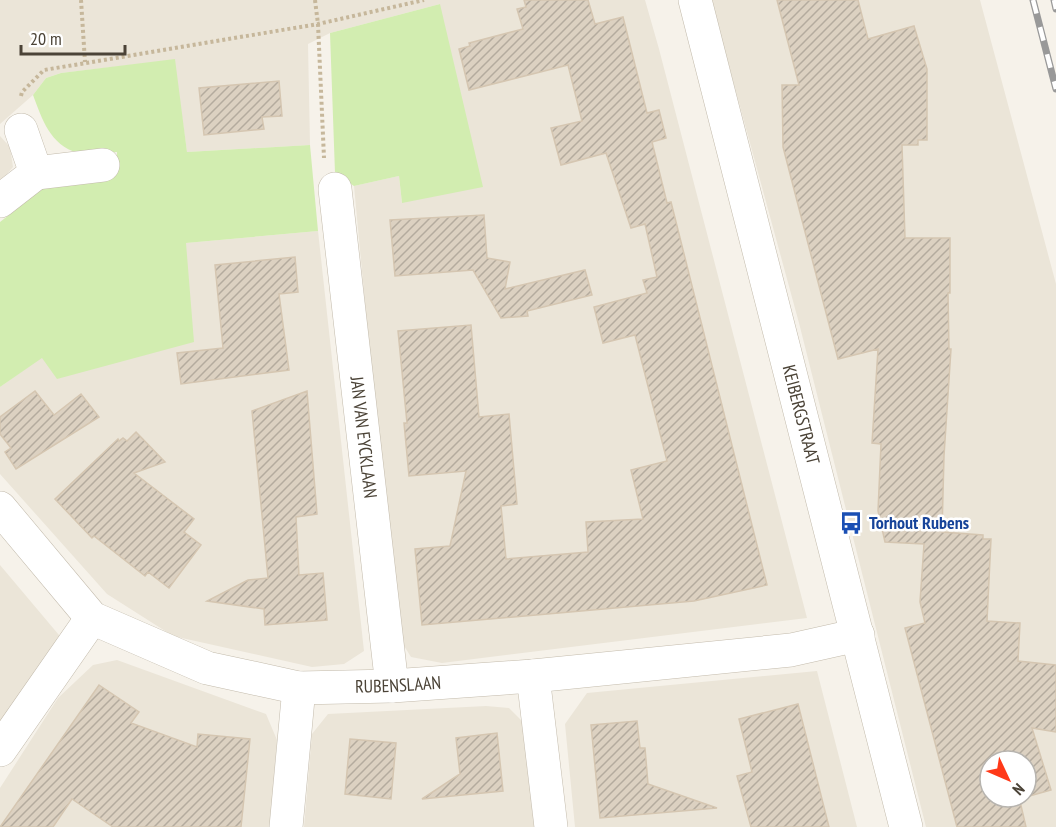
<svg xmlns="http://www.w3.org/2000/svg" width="1056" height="827" font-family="'PT Sans Narrow',sans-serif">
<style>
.residential{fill:#ebe5d8;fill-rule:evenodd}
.grass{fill:#d2edb0}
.building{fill:url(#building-hatch);stroke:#d5c6b1;stroke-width:1.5}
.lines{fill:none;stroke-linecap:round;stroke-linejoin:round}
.minor-casing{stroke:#c3bbac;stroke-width:34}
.tertiary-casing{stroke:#c3bbac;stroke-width:34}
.path{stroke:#c6b79b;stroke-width:4;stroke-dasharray:3 3;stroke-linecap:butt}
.minor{stroke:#fff;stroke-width:33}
.tertiary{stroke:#fff;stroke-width:33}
.rail-casing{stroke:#999;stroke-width:7}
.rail{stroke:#fff;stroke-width:4.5;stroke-dasharray:14;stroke-linecap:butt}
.labels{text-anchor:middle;stroke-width:5;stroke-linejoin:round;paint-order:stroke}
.street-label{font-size:18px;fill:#4b4337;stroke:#fff}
.transit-label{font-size:18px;font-weight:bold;fill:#164399;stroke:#fff;text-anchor:start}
</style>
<defs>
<pattern id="building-hatch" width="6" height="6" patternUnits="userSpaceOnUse" patternTransform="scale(1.5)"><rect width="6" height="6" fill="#dcd1c1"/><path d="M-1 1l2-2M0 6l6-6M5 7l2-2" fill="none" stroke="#b4ab9e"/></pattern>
</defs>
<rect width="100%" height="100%" fill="#f6f2ea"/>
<path class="residential" d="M0,0H645L659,49L807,618L442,663L411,657L396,633L354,186L399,176L402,203L440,4L330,33L308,44L310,145L187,152L174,60L61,73L46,78L33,95L0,124Z
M711,0H980L1056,284V827H926L799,323ZM990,761H1026V797H990Z
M0,136L10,147L13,167L0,182Z
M318,231L364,651L344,664L312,667L173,636L107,594L0,474V387L42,357L186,243Z
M0,565L64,641L0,726Z
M117,660L266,714L277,740L270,827H0V788L58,698L93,665Z
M817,671L857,827H575L565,724L587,693Z
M486,706L509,708L528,727L539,827H304L312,734L328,714Z"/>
<path class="grass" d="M440,4L483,187L402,203L399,176L354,186L335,173L330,33Z
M175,59L187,152L310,145L318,231L186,243L194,342L57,379L42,358L0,387V222L51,182L116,173L117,152C105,153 89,156 78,153C50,145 42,119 33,95L46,78L61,73Z"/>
<path class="building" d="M524,0H588L595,24L623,17L647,113L659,110L666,138L652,142L667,203L671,202L767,585L694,601L422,625L415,549L450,546L466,471L409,476L404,423H407L398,331L471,325L479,417L509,414L517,504L501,506L506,559L588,552L586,522L643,519L631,470L667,461L635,335L603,343L594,307L647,293L643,280L657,277L645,224L631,228L606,153L561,165L551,128L582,121L568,65L469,90L459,49L470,46L469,43L523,29L517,9L526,7Z
M777,0H858L868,39L914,26L927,69V140H918V145H902L905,238H950V293H948L949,349H951L944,456L942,532L983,535V539H991L987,621L1020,623L1018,661L1056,665V732L1032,728L1051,790L1026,797H1025L1026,761H990V797H1019L1026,827H957L905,628L925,623L920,602L924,544L885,542L878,511L881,444L872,443L878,349L838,359L783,147L782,85H799Z
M279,81L282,116L262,117L264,129L204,135L199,88Z
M484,215L487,258L510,262L505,289L585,270L592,295L527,311L528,316L501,318L473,270L395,276L390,220Z
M295,257L298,292L279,294L289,370L181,384L177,353L223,348L215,265Z
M35,391L54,415L81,394L99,417L16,469L5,452L11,448L0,434V417Z
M307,391L317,514L296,517L299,575L323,573L327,620L265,625L264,609L207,601L248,580L268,578L252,411Z
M136,432L165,462L134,473L194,519L184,532L201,545L169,588L148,572L145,576L94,536L92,538L55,499L118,439L119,441L123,438L127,441Z
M99,685L139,712L131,723L197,747L198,734L250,739L241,827H113L72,799L53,827H0Z
M798,704L829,827H751L737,776L752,772L739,719Z
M637,721L640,748H645L648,784L717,808L600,818L591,725Z
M497,733L503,791L422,799L460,774L456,738Z
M350,739L396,743L391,799L345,794Z"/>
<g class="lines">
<g class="minor-casing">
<g id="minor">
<path d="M36,173L103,165"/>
<path id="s1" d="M335,189L392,686"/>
<path d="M0,201L36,173L21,130"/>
<path id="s2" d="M0,508L92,618L207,668L299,688L392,686L533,676L791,650L858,635"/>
<path d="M533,676L551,827"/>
<path d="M0,750L92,618"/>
<path d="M286,827L299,688"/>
</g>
</g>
<g class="tertiary-casing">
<g id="tertiary">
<path id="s3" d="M695,0L906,827"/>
</g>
</g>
<path class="path" d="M81,0L85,62
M315,0L318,24L324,158
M21,96L22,92L44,70L318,24L424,0"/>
<use href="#minor" class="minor"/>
<use href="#tertiary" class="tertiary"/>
<g class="rail-casing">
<path id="rail" d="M1033,0L1056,89
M1054,0L1056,9"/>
</g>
<use href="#rail" class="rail"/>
</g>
<defs>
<g id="bus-bare" transform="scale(1.8)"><path d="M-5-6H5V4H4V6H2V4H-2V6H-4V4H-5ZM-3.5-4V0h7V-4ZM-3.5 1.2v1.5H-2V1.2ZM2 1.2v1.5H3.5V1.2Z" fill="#1a4fb4" stroke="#fff" stroke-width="2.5" paint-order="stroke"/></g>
</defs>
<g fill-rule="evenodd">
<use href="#bus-bare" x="851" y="523"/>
</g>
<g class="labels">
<g class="street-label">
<text dy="6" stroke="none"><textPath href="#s3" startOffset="428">KEIBERGSTRAAT</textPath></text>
<text dy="6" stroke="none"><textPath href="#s1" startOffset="250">JAN VAN EYCKLAAN</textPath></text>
<text dy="6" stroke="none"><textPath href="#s2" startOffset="462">RUBENSLAAN</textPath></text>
</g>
<g class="transit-label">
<text x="869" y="529">Torhout Rubens</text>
</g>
</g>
<g transform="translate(1008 779) rotate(134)"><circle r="28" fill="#ffffff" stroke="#b7b4af" stroke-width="1.5"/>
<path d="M0-4.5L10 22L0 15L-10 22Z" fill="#ff3918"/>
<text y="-9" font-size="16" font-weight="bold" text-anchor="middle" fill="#4b4337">N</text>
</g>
<path d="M21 45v9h104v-9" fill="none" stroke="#4b4337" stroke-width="3"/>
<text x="30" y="45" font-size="18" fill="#4b4337" stroke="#ffffff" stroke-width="4.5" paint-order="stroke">20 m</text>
</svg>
